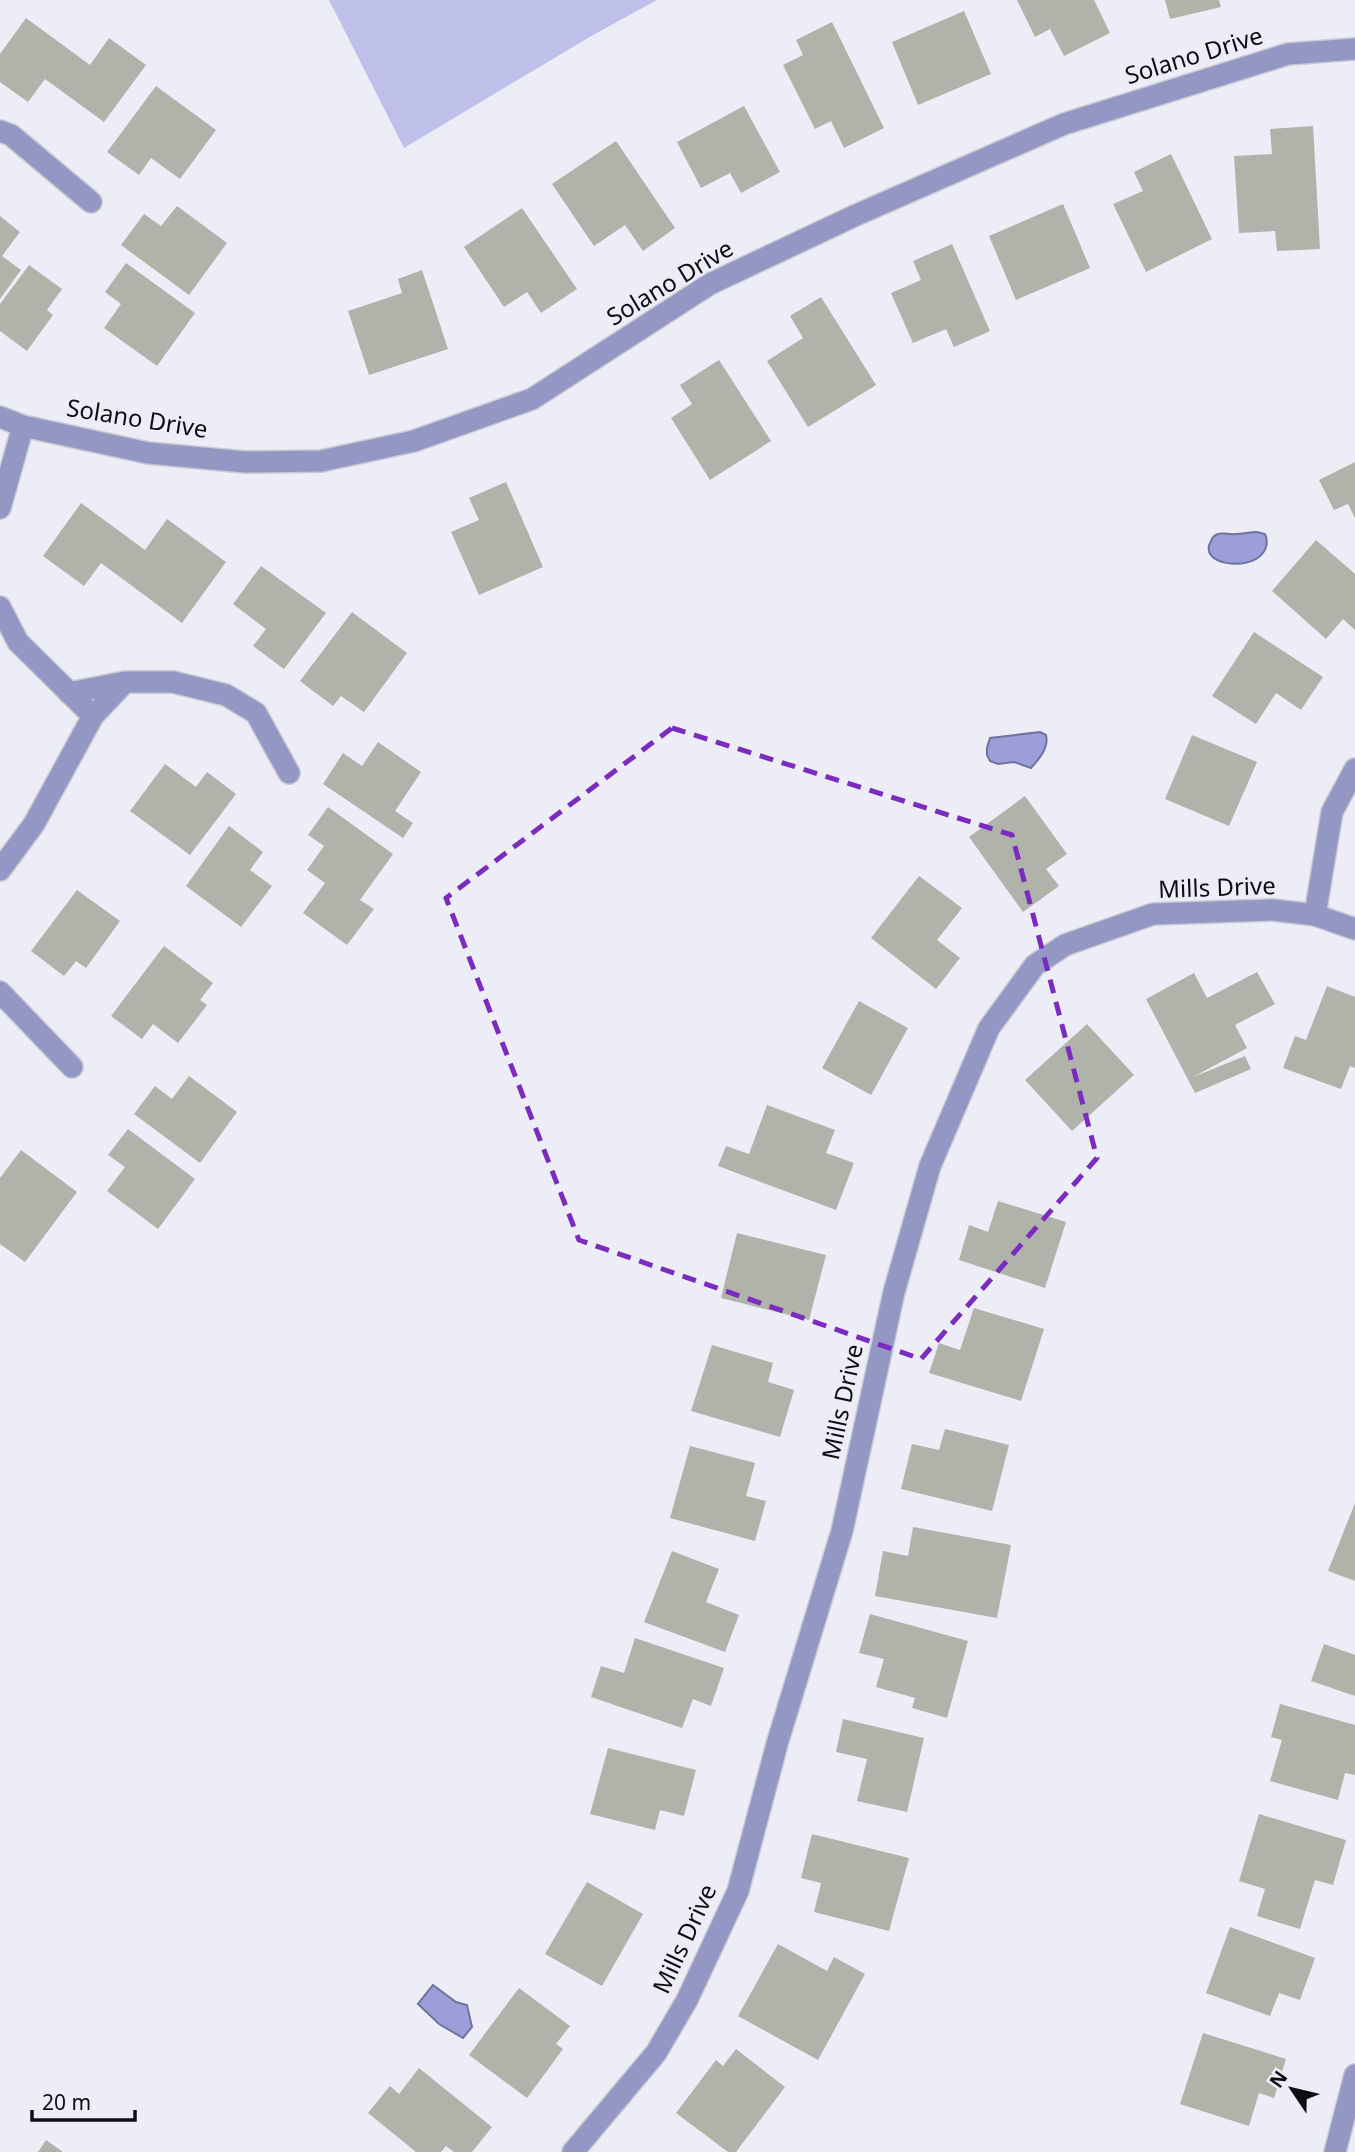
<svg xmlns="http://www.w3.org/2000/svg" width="1355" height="2152" font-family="'Noto Sans',sans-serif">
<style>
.green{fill:#bec0e9}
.water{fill:#9c9eda;stroke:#71739e;stroke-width:2}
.building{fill:#b0b3aa}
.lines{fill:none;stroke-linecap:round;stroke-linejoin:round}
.minor-casing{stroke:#c8c9d2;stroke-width:24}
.minor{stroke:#9496c3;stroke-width:21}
.marked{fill:none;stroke:#7b2cbf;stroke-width:5;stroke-dasharray:14 9;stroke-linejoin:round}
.labels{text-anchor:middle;stroke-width:5;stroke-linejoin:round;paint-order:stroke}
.street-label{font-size:24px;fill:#0e0e12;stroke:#ecedf7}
</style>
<rect width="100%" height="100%" fill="#ecedf7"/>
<path class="green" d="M329,0H657L593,35L404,148Z"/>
<path class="water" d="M1257,532L1265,534C1268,541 1267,548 1262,554C1249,571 1197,565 1211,541C1212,538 1215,535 1218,534C1223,532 1230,535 1235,534C1242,534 1250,532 1257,532Z
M1040,732L1046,735C1049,748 1039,759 1031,768L1014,762L998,764L990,761L987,755V748L990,738Z
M433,1985L456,2002L467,2005L472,2027L463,2038L439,2024L418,2004Z"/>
<path class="building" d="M1017,0H1094L1110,33L1064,56L1050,29L1035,37Z
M1165,0H1219L1221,7L1170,19Z
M964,11L991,74L918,105L892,42Z
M26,18L90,65L109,38L146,65L104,122L45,79L28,102L0,82V54Z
M832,22L884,128L844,148L831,121L815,129L783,65L803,55L796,40Z
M156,86L216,130L180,179L151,158L139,175L107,152Z
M744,106L780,172L741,193L730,173L701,188L677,142Z
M1313,126L1320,249L1277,251L1275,231L1239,233L1234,156L1272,154L1270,129Z
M616,141L675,228L643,251L625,225L594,246L552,184Z
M1171,154L1212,239L1146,272L1113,204L1143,191L1134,172Z
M1063,204L1090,268L1016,300L989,236Z
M177,206L227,243L189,295L121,245L144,214L161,226Z
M522,208L577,289L541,313L527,292L504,307L464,247Z
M0,216L20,232L2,256L21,270L0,299Z
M952,244L990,331L954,347L946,329L913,343L891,293L921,280L913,261Z
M126,263L195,313L157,366L104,328L121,304L105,292Z
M29,265L62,289L47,310L53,315L27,351L0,331V304Z
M422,270L448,349L369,375L348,311L402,293L398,279Z
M821,297L876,385L808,427L767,361L803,338L790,316Z
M719,360L771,441L710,480L671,418L692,404L680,385Z
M1355,462V518L1348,504L1334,510L1319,480Z
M506,482L543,567L479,595L451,532L479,520L469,498Z
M81,503L145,550L167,519L226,562L182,623L101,563L84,586L43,556Z
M1316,540L1355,574V630L1343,619L1326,639L1272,591Z
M261,566L326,613L284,669L253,646L266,629L233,604Z
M352,612L407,653L364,712L341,696L333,706L300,681Z
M1254,632L1323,677L1301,710L1276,693L1256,724L1212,696Z
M1192,735L1257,762L1229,826L1165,799Z
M378,742L421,772L395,811L413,823L403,838L323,784L343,753L362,766Z
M165,764L196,787L207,772L236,794L190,855L130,811Z
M1025,796L1067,854L1046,869L1059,886L1023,912L969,837Z
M328,807L393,854L360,900L374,909L347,945L303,913L325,883L307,870L324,846L308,835Z
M229,826L263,852L250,870L272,886L241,927L186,886Z
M919,876L962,908L937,940L960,958L936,989L871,938Z
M77,890L120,921L86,968L76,961L64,976L31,951Z
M164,946L213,983L200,1000L207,1005L178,1043L153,1024L142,1039L111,1016Z
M1257,972L1275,1004L1235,1025L1247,1048L1193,1077L1245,1056L1251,1069L1195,1093L1146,999L1194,973L1207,998Z
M1327,986L1355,997V1068L1350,1066L1341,1089L1283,1068L1295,1036L1306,1040Z
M859,1001L908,1028L871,1095L822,1068Z
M1087,1024L1134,1075L1072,1131L1025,1080Z
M189,1076L237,1112L200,1163L134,1114L155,1086L172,1099Z
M767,1105L835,1130L826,1153L854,1163L836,1210L718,1166L726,1146L749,1154Z
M128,1129L195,1179L158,1229L107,1191L125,1167L108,1155Z
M21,1150L77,1192L25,1262L0,1244V1178Z
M998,1201L1066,1222L1045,1288L959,1260L969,1225L988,1232Z
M737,1233L826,1255L809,1320L721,1298Z
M974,1308L1044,1329L1021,1401L929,1373L939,1343L960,1350Z
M712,1345L773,1363L768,1382L794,1390L780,1437L691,1411Z
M945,1429L1009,1445L992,1511L901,1489L912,1444L939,1450Z
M690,1446L755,1463L746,1496L766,1501L755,1541L670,1518Z
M1355,1503V1581L1328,1571Z
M913,1527L1011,1545L997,1618L875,1596L883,1551L908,1556Z
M672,1551L719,1569L706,1602L739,1615L725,1652L644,1622Z
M870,1614L968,1641L947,1718L912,1708L915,1698L876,1687L884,1659L859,1653Z
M635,1638L724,1668L711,1706L693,1699L682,1728L591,1697L601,1666L624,1673Z
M1324,1644L1355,1655V1696L1311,1681Z
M1280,1704L1355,1725V1775L1345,1773L1338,1800L1270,1781L1282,1740L1271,1737Z
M843,1719L924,1738L907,1812L857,1801L867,1759L836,1752Z
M608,1748L696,1770L684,1816L660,1810L655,1830L590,1814Z
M1259,1814L1346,1840L1333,1885L1315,1880L1300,1929L1257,1916L1265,1889L1239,1881Z
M812,1834L909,1858L889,1931L814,1912L821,1883L801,1878Z
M587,1882L643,1914L602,1986L545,1954Z
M1230,1927L1315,1958L1300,2000L1279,1993L1270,2016L1206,1993Z
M778,1944L827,1971L834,1957L865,1974L818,2060L738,2016Z
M519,1988L570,2026L556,2044L563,2049L527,2098L469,2055Z
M1203,2033L1286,2059L1274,2098L1259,2093L1249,2126L1180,2104Z
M736,2049L785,2087L736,2152H728L676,2113L716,2060L723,2066Z
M419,2068L492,2127L472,2152H454L446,2146L441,2152H416L368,2113L390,2086L399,2094Z
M46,2140L63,2152H38Z"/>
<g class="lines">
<g class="minor-casing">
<path id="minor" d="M0,131L11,135L91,202
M0,417L23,426L148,453L245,462L321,461L414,441L532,399L710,284L854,216L1064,124L1288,54L1355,49
M0,508L23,426
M0,607L18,642L93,716
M69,693L125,682
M0,870L34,824L93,716L125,682H173L226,695L256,713L289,773
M1315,915L1332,812L1355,769
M0,992L72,1067
M573,2152L656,2053L687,2000L738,1891L777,1744L842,1531L894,1292L930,1166L989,1028L1035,965L1065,945L1153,914L1273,910L1315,915L1355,929
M1335,2152L1355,2075"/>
</g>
<use href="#minor" class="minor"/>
</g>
<path class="marked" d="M672,728L1012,835L1097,1158L921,1359L579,1240L446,898Z"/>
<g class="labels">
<g class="street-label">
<text transform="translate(1194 56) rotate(-17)" y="8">Solano Drive</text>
<text transform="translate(670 283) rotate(-31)" y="8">Solano Drive</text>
<text transform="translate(137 419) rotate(9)" y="8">Solano Drive</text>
<text transform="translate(1217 888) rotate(-2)" y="8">Mills Drive</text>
<text transform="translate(843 1402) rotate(-78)" y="8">Mills Drive</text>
<text transform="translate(685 1939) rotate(-65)" y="8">Mills Drive</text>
</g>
</g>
<g transform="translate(1292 2089) rotate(305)" stroke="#ecedf7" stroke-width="5" paint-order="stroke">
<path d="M0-5L12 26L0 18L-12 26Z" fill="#0e0e12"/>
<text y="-10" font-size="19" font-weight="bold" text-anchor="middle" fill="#0e0e12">N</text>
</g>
<path d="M32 2110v10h103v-10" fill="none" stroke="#0e0e12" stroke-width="3.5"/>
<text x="42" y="2110" font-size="21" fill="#0e0e12" stroke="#ecedf7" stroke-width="5" paint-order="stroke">20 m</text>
</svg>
